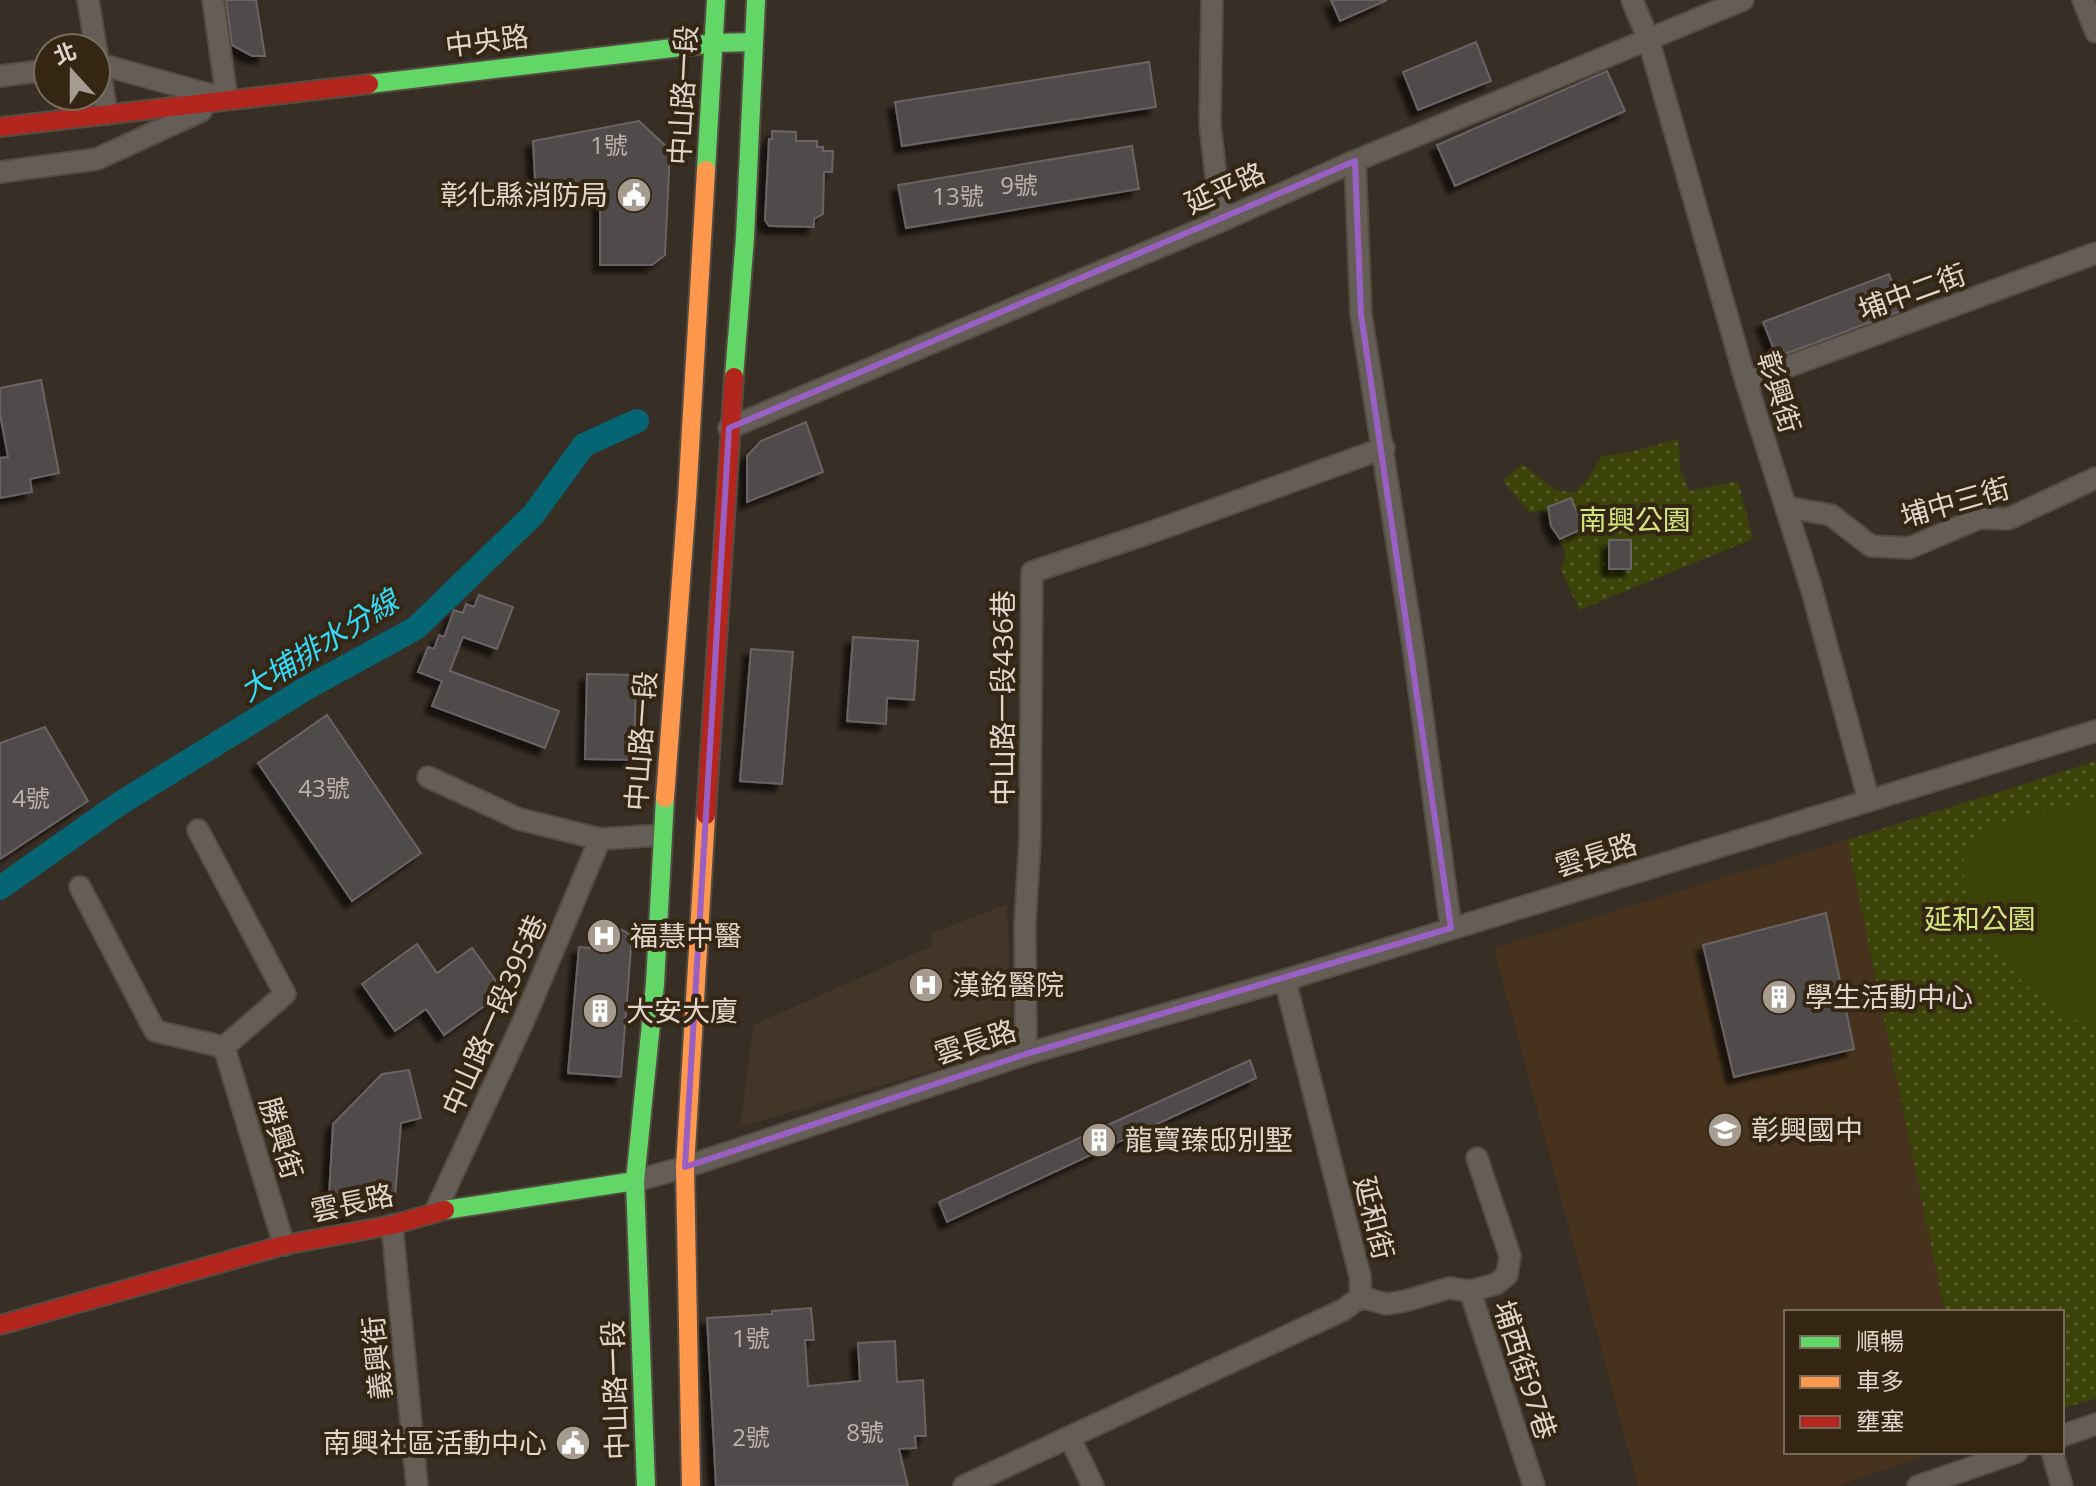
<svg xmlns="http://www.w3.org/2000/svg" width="2096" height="1486" font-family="'Open Sans','Noto Sans TC',sans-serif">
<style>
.built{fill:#47331d}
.medical{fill:#433628}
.grass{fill:url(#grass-dots)}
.garden{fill:#3b4309}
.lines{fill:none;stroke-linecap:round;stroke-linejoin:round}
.canal{stroke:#056573;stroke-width:24}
.building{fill:#4f4b4b;stroke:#696465;stroke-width:2;filter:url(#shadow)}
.street-casing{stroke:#544c43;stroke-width:24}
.fast-casing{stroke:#544c43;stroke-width:22}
.slow-casing{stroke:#544c43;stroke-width:22}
.jam-casing{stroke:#544c43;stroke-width:22}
.street{stroke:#655e57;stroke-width:20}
.fast{stroke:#63d668;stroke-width:18}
.slow{stroke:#ff974d;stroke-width:18}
.jam{stroke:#b3261e;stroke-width:18}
.marked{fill:none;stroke:#995fc2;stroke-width:6;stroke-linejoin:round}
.labels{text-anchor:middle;stroke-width:8;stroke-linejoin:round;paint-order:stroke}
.number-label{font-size:24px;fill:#bcb2aa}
.street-label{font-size:28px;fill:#e0d5ca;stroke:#352513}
.poi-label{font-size:28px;fill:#e0d5ca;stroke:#352513;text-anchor:start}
.park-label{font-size:28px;fill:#d2e77b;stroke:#352513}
.water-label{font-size:30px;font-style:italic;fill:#32dcfb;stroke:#352513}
</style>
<defs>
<pattern id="grass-dots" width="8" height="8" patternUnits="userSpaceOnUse" patternTransform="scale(2)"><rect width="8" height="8" fill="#3b4309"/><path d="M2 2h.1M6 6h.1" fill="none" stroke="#575d2c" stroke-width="1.8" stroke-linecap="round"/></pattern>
<filter id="shadow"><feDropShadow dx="-7" dy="7" stdDeviation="2" flood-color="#0009"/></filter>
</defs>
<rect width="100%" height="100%" fill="#372e25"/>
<path class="built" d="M1847,840L1945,1312H1786V1452H1937L1837,1486H1638L1494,948Z"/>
<path class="medical" d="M1007,904L1012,1047L740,1127L753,1025L932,946V933Z"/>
<path class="grass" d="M1679,439L1680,468L1689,491L1738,481L1753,539L1579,610L1561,569L1566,554L1543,510L1530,513L1503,481L1522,464L1554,489L1574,493L1587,480L1602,456C1632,454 1651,445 1679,439Z
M2096,761V1398L2062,1409V1312H1945L1847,840Z"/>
<path class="garden" d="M2096,799V1032C2075,1020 2053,1007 2034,992C2003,967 1953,897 1965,855C1968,846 1982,835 1990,828C2002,819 2076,804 2096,799Z"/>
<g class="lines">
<path class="canal" d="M0,888L119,804L305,689L416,628L533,515L584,445L637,421"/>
</g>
<path class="building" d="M226,0H256L265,56H252L232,45Z
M1331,0H1387L1340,21Z
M1476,42L1491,81L1418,110L1403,72Z
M1149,62L1156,107L902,146L895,102Z
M1607,71L1625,111L1455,186L1437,145Z
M639,121L670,150L665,255L652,265H600V192L536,198L533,141Z
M772,131L796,132V141H817V147H823V151H833L832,172H824L823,214L814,219V227L769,226L765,220L769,139H772Z
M1132,146L1139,189L906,228L898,185Z
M1889,274L1903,310L1777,357L1763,322Z
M41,380L59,473L30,479L32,492L0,498V458L8,457L0,414V388Z
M806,422L823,472L747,502V456L761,441Z
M1571,498L1584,528L1560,539L1551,526L1548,507Z
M1609,540H1631V569H1609Z
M479,595L513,607L497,649L463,637L450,671L559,711L545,748L432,706L442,681L418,672L428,647L434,649L439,635L444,637L454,610L463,613L466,604L474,607Z
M853,637L918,641L914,700L887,698L886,724L847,721Z
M751,649L793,652L782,784L740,781Z
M587,674L636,675L634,760L585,759Z
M327,715L421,853L352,901L258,763Z
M45,727L88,801L0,859V743Z
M1826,913L1854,1049L1734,1077L1703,945Z
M618,928L632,935L621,1077L568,1073L579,947L606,949L607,936L612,930Z
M417,944L437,973L472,948L504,992L444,1035L426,1009L395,1031L362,984Z
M1250,1060L1256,1078L947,1222L939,1202Z
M409,1070L421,1118L401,1123L395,1197L351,1194L355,1214L328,1215L333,1124L382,1074Z
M811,1308L814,1340H805L808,1386L860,1381L858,1343L895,1341L897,1382L923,1380L926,1436H915L916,1448L899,1449L908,1486H716L707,1318L772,1314V1311Z"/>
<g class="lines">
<g class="street-casing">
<path id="street" d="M88,0L107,114
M213,0L227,99
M1212,0L1210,124L1221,221
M1632,0L1648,38L1746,382L1811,587L1869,801
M2083,0L2096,32
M96,63L215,96
M0,76L48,70
M1355,161L1361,314L1413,645L1451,928
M0,172L97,159L201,111
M1746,382L2096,253
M729,428L1221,221L1355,161L1743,0
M1786,507L1831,515L1871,546L1909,548L1980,518L2008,519L2096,478
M428,777L519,819L600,839L662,835
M198,830L285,994L224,1047
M80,887L155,1031L224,1047
M224,1047L284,1245
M1026,1054L1025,923L1030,839L1032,572L1152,532L1384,448
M635,1181L685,1167L1026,1054L1285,980L2096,731
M435,1212L523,1022L600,839
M392,1225L417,1486
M1470,1291L1534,1486
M1361,1297L1386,1304L1405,1301L1449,1288L1470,1291L1496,1284L1507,1275L1510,1256L1477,1158
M2062,1436L2096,1424
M1070,1438L1093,1486
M2052,1452L2062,1486
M964,1486L1343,1310L1361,1297L1360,1276L1285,980
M1918,1486L2017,1452"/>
</g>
<g class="fast-casing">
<path id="fast" d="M369,84L715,43L754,42
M706,170L716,0
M734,377L745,237L756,0
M445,1210L635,1181
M646,1486L635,1181L655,984L665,798"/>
</g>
<g class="slow-casing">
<path id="slow" d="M665,798L687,499L706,170
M691,1486L685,1167L706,815"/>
</g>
<g class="jam-casing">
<path id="jam" d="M0,127L369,84
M706,815L734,377
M0,1325L284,1245L392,1225L445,1210"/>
</g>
<use href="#street" class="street"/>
<use href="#fast" class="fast"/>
<use href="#slow" class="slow"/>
<use href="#jam" class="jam"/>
</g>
<path class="marked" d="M1355,161L1361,314L1451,928L1026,1054L685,1167L729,428Z"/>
<defs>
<g id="civic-disc" transform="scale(1.8)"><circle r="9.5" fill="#a59b90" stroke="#352513"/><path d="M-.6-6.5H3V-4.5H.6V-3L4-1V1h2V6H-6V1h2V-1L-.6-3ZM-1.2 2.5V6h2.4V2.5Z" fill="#fff"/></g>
<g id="hospital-disc" transform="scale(1.8)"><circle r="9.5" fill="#a59b90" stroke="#352513"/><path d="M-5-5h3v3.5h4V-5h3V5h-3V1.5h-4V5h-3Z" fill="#fff"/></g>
<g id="building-disc" transform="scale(1.8)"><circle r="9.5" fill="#a59b90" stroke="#352513"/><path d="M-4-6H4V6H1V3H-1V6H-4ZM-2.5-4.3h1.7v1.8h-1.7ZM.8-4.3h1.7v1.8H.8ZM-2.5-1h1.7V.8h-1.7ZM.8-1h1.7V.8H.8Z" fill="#fff"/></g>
<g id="school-disc" transform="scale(1.8)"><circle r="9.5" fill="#a59b90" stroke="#352513"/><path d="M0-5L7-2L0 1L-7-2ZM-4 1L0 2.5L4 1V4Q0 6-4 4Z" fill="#fff"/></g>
</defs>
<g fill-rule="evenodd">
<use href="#civic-disc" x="634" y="195"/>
<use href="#hospital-disc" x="604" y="936"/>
<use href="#hospital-disc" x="926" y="985"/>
<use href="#building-disc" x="1779" y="997"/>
<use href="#building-disc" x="600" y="1011"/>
<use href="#school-disc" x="1725" y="1130"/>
<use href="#building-disc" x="1099" y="1140"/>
<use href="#civic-disc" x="573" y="1443"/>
</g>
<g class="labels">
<g class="number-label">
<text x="609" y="154">1號</text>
<text x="1019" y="194">9號</text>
<text x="958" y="205">13號</text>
<text x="324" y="797">43號</text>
<text x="31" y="807">4號</text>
<text x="751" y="1347">1號</text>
<text x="865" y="1441">8號</text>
<text x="751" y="1446">2號</text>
</g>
<g class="street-label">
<text transform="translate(487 41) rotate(-7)" y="10">中央路</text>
<text transform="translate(683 95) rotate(-87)" y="10">中山路一段</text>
<text transform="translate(1225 188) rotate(-24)" y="10">延平路</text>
<text transform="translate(1912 292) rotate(-20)" y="10">埔中二街</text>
<text transform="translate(1779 392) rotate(73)" y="10">彰興街</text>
<text transform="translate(1955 502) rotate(-16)" y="10">埔中三街</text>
<text transform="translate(1003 698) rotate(-90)" y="10">中山路一段436巷</text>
<text transform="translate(641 741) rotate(-86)" y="10">中山路一段</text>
<text transform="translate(1596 855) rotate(-17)" y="10">雲長路</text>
<text transform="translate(494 1015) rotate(-66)" y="10">中山路一段395巷</text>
<text transform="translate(975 1042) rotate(-18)" y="10">雲長路</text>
<text transform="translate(281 1138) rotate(73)" y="10">勝興街</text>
<text transform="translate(352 1203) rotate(-12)" y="10">雲長路</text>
<text transform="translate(1374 1218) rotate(76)" y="10">延和街</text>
<text transform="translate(377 1358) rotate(-96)" y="10">義興街</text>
<text transform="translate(1525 1370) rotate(72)" y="10">埔西街97巷</text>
<text transform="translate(615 1390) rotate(-92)" y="10">中山路一段</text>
</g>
<g class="poi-label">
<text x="608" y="205" text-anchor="end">彰化縣消防局</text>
<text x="630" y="946">福慧中醫</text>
<text x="952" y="995">漢銘醫院</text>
<text x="1805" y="1007">學生活動中心</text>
<text x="626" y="1021">大安大廈</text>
<text x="1751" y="1140">彰興國中</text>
<text x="1125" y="1150">龍寶臻邸別墅</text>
<text x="547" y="1453" text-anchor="end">南興社區活動中心</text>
</g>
<g class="park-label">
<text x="1635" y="530">南興公園</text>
<text x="1980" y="929">延和公園</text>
</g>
<g class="water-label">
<text transform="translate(319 646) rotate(-32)" y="10">大埔排水分線</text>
</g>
</g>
<rect x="1784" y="1310" width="280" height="144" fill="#352513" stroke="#796b5c" stroke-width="2"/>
<rect x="1800" y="1336" width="40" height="12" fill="#63d668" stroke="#796b5c" stroke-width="2"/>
<text x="1856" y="1350" font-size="24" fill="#e0d5ca">順暢</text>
<rect x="1800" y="1376" width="40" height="12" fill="#ff974d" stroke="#796b5c" stroke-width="2"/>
<text x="1856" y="1390" font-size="24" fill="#e0d5ca">車多</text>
<rect x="1800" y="1416" width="40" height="12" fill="#b3261e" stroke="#796b5c" stroke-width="2"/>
<text x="1856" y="1430" font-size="24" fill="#e0d5ca">壅塞</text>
<g transform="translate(72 72) rotate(339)"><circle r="38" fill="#352513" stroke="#796b5c" stroke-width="2"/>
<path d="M0-6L14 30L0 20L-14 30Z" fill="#a59b90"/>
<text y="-12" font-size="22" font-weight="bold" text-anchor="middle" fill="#e0d5ca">北</text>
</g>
</svg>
